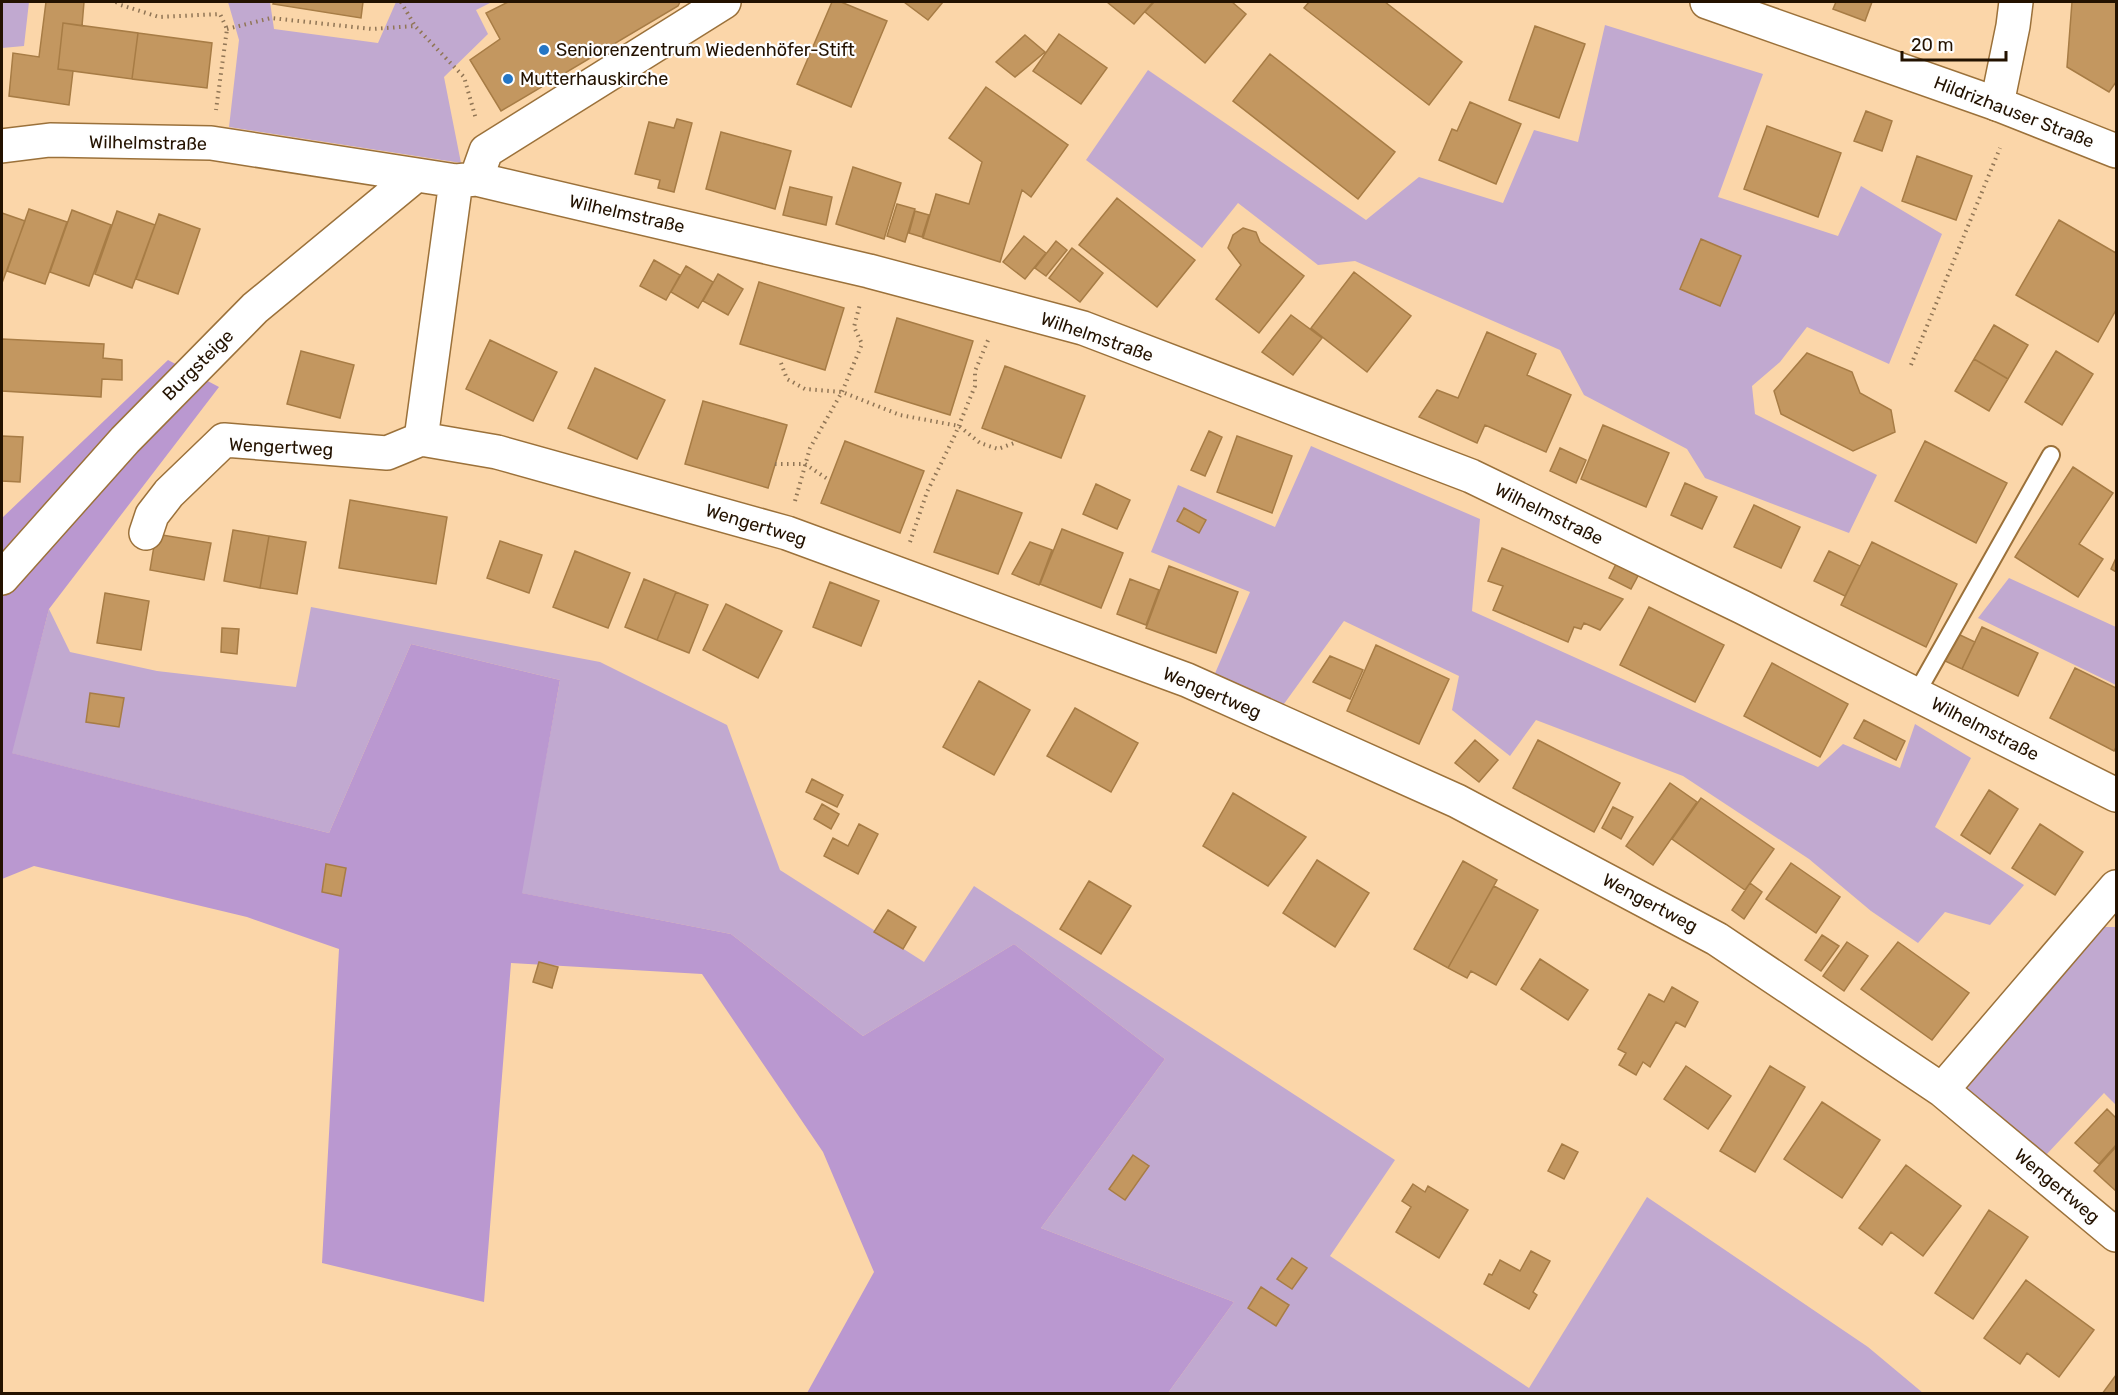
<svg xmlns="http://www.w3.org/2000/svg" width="2118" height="1395" font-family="Rubik,sans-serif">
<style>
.green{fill:#c1a9d0}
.forest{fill:#ba98d0}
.building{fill:#c39760;stroke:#a77c45;stroke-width:1.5}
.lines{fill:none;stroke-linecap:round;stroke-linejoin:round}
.service-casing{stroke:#9b713a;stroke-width:20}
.minor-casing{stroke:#9b713a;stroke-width:36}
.secondary-casing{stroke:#9b713a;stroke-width:36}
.path{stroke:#907555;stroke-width:4;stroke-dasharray:1.5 4.5;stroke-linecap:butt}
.service{stroke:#fff;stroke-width:16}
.minor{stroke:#fff;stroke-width:33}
.secondary{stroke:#fff;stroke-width:33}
.poi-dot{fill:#2576c5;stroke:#fefefe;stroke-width:2}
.labels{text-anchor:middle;stroke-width:4.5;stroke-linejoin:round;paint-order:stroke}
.poi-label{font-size:18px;fill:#231200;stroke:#fefefe;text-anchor:start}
.street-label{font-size:18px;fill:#231200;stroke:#fefefe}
</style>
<rect width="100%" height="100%" fill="#fbd6a9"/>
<path class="green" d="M2,2H29L24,46L2,48Z
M228,2H270L274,29L378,43L396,2H492L476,10L488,34L444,77L461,163L229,127L239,40Z
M1605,25L1763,74L1718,197L1838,236L1861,186L1942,234L1889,364L1807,327L1780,362L1752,386L1755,414L1877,475L1849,533L1705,478L1687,449L1584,395L1560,350L1355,261L1318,265L1238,203L1202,248L1086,160L1148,70L1366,220L1419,177L1503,203L1534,130L1578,142Z
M1311,446L1480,519L1472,611L1818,767L1843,744L1900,768L1915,724L1971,758L1935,827L2024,885L1990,925L1945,912L1918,943L1871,911L1809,859L1683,776L1536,720L1510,756L1452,710L1459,676L1344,621L1281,708L1213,678L1250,592L1151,552L1178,485L1275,527Z
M2009,578L2116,627V685L1978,618Z
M311,607L600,662L727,725L780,870L924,962L974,886L1395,1160L1330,1256L1529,1388L1647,1197L1868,1347L1923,1393H1168L1234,1302L1041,1228L1165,1059L1014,944L863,1036L731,934L521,893L560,680L411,644L329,833L11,753L49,609L70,652L157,671L296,687Z
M2099,927H2116V1105L2104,1093L2046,1155L1962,1084Z"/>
<path class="forest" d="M168,360L219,387L49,609L12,753L329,833L411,644L560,680L522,893L731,934L863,1036L1014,944L1165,1059L1041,1228L1234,1302L1168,1393H807L874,1272L823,1152L702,974L511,963L484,1302L322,1263L339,949L247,917L34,866L2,879V518Z"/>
<path class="building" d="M46,2H84L82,26L63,23L58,69L73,71L69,105L9,96L13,53L39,57Z
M274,2H363L361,18L273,4Z
M508,2H680L678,6L501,111L470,60L500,39L486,13Z
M832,2H841L887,21L851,107L797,84Z
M904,2H943L928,20Z
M1107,2H1153L1134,24Z
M1154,2H1232L1246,14L1205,63L1145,12Z
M1309,2H1385L1462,62L1429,105L1304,8Z
M1836,2H1872L1865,21L1833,9Z
M2072,2H2116V82L2109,92L2067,67Z
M63,23L138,33L132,79L58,69Z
M1535,26L1585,44L1559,118L1509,100Z
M138,33L212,43L207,88L132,79Z
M1059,34L1107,68L1081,104L1033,71Z
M1025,35L1045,52L1015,77L996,62Z
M1270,54L1395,152L1358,199L1233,101Z
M986,87L1068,145L1031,197L1022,190L1000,262L923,238L936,194L969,204L982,162L949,138Z
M1470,102L1521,124L1496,184L1439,160L1452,129L1457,131Z
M1866,111L1892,121L1882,151L1854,141Z
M677,119L692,123L674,192L658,188L660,180L635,174L649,122L674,128Z
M1767,126L1841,153L1818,217L1744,189Z
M721,132L791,151L775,209L706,189Z
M1917,156L1972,176L1956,220L1902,201Z
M853,167L901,183L884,239L836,224Z
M790,187L832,197L826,225L783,215Z
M1117,198L1195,260L1157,307L1079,245Z
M897,204L915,209L905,242L887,236Z
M29,209L67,222L45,284L7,271Z
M72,210L111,225L89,286L50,272Z
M117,211L155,225L132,288L95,274Z
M915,211L929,215L922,237L909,233Z
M2,213L25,221L2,283Z
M159,214L200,229L178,294L136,279Z
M2059,220L2116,253V310L2098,342L2016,295Z
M1243,228L1256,232L1260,242L1304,276L1259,333L1216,299L1241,265L1228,248L1233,235Z
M1024,236L1046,253L1025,279L1003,262Z
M1701,239L1741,256L1720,306L1680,289Z
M1056,241L1067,250L1046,276L1035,268Z
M1072,248L1103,273L1080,302L1049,278Z
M654,260L680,275L666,300L640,286Z
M686,266L713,282L698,308L671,292Z
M1354,272L1411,316L1367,372L1311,328Z
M718,274L743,289L728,315L703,301Z
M759,282L844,308L825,370L740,344Z
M1291,315L1322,338L1293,375L1262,352Z
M897,318L973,341L950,415L875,392Z
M1994,325L2028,345L2008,379L1974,359Z
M1487,332L1536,354L1527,375L1571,395L1546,452L1485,425L1477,443L1419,417L1437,390L1458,398Z
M2,339L104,344L103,358L122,360V380L102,379L101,397L2,391Z
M490,340L557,372L533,421L466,389Z
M301,351L354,365L340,418L287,404Z
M2056,351L2093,374L2062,425L2025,402Z
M1807,353L1852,372L1860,393L1891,410L1895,432L1853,451L1781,414L1774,391Z
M1974,359L2008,379L1989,411L1955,391Z
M1005,366L1085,396L1061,458L982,428Z
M595,368L665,400L637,459L568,428Z
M703,401L787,425L768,488L685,464Z
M1603,425L1669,453L1646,507L1581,479Z
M1209,431L1222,437L1205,476L1191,470Z
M2,436L23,437L20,482L2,481Z
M1237,436L1292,456L1272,513L1217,492Z
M845,441L924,471L900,533L821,503Z
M1925,441L2007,483L1976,543L1895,501Z
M1560,448L1586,460L1576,483L1550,471Z
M2073,467L2113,493L2079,544L2103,559L2078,597L2015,557Z
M1685,483L1717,497L1702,529L1671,515Z
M1096,484L1130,500L1117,529L1083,514Z
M957,490L1022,513L998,574L934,552Z
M350,500L447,517L436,584L339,568Z
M1754,505L1800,527L1781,568L1734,547Z
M1184,508L1206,520L1199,533L1177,521Z
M1062,529L1123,553L1101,608L1040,584Z
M233,530L269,536L260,588L224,581Z
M156,534L211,543L204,580L150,570Z
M269,536L306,542L297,594L260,588Z
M500,541L542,555L529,593L487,578Z
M1030,542L1052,550L1039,585L1012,574Z
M1872,542L1957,584L1926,647L1841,605Z
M1502,548L1623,599L1600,630L1584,623L1581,629L1574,627L1568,642L1493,610L1503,586L1488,581Z
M575,551L630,573L608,628L553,607Z
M1829,551L1860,566L1845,596L1814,581Z
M2116,558V572L2111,569Z
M1617,562L1639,574L1631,589L1609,578Z
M1169,566L1238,592L1216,653L1146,628Z
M644,579L676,592L657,640L625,627Z
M1130,579L1159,590L1146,625L1117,614Z
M830,582L879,601L861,646L813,627Z
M676,592L708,605L689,653L657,640Z
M105,593L149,601L141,650L97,643Z
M726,604L782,631L758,678L703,650Z
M1649,607L1724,645L1695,702L1620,665Z
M1982,627L2038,653L2018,696L1962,669Z
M222,628L239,629L237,654L221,652Z
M1958,634L1975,642L1962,669L1945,661Z
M1376,645L1449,679L1419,744L1347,711Z
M1330,656L1363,670L1350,699L1313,682Z
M1772,663L1848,704L1820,757L1744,716Z
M2075,668L2116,688V747L2114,751L2050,718Z
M979,681L1030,710L994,775L943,747Z
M90,693L124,698L119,727L86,722Z
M1075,708L1138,743L1111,792L1047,756Z
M1864,720L1905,741L1896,760L1854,738Z
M1475,740L1498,760L1479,782L1455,763Z
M1538,740L1620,783L1594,832L1513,788Z
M812,779L843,795L837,807L806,792Z
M1670,783L1697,802L1653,865L1626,846Z
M1989,790L2018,809L1990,854L1961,835Z
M1233,793L1306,837L1268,886L1203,846Z
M1701,798L1774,849L1745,890L1672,839Z
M822,804L839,814L831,829L814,819Z
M1613,807L1633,817L1621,839L1602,828Z
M859,824L878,834L858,874L824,856L833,838L848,846Z
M2040,824L2083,852L2055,895L2012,868Z
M1317,860L1369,893L1335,947L1283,913Z
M1463,861L1497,880L1448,968L1414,949Z
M1791,863L1840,897L1816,933L1766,899Z
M326,864L346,868L341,896L322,892Z
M1089,881L1131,906L1101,954L1060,929Z
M1750,883L1762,892L1744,919L1732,910Z
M1494,886L1538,910L1496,985L1471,971L1467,978L1448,968Z
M888,910L916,927L903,949L874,932Z
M1822,935L1839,946L1821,971L1805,960Z
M1847,942L1868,956L1844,991L1823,976Z
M1898,942L1969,993L1932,1040L1861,989Z
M1540,959L1588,990L1568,1020L1521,989Z
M539,962L558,967L552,988L533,982Z
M1672,987L1698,1002L1685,1027L1676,1022L1650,1067L1643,1062L1636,1075L1619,1065L1626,1053L1618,1049L1649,994L1664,1002Z
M1686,1066L1731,1096L1708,1129L1664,1099Z
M1770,1066L1805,1087L1755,1172L1720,1151Z
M1822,1102L1880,1140L1842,1198L1784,1159Z
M2107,1109L2116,1118V1145L2099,1164L2075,1143Z
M1562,1144L1578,1152L1564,1179L1548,1171Z
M2116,1147V1191L2094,1171Z
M1133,1155L1149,1166L1125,1200L1109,1189Z
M1906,1165L1961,1206L1923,1256L1891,1232L1882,1245L1859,1228Z
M1413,1184L1425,1192L1428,1186L1468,1210L1439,1258L1396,1232L1411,1207L1402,1201Z
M1989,1210L2028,1237L1973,1319L1935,1293Z
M1531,1251L1550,1261L1533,1292L1537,1295L1529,1309L1484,1284L1489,1274L1492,1275L1500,1260L1520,1271Z
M1292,1258L1307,1268L1292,1289L1277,1279Z
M2026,1280L2094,1330L2059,1377L2027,1353L2020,1364L1984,1338Z
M1261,1287L1289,1305L1276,1326L1248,1308Z
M2116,1375V1394H2102Z"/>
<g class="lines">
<g class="service-casing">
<path id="service" d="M1916,694L2051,455"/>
</g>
<g class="minor-casing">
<path id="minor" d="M1997,104L2013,26L2016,2
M2,146L50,140L211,143L456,181L476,179L869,271L1083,328L1471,476L1742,607L2116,795
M476,179L486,151L724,2
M421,439L456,181
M146,533L152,515L169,493L224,440L387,453L421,439L497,452L787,533L1187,680L1457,801L1717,939L1942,1090L2116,1235
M2,578L125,440L255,308L416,175
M1942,1090L2116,887"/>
</g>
<g class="secondary-casing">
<path id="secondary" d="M1707,2L1997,104L2116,151"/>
</g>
<path class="path" d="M116,2L121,5L159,17L220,14L227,29L216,110
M401,2L415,26
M227,29L271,18L372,29L415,26L464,77L476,119
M781,363L787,379L805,389L842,392L900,415L959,426L980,443L998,449L1014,443
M1911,365L2000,148
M775,464H805L829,480
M795,501L810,448L842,392L862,344L854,327L860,304
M910,542L927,492L955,435L975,386V371L989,338"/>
<use href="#service" class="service"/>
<use href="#minor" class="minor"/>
<use href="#secondary" class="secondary"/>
</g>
<g class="poi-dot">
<circle cx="544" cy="50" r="6"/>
<circle cx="508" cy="79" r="6"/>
</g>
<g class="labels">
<g class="poi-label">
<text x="556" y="56">Seniorenzentrum Wiedenhöfer-Stift</text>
<text x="520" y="85">Mutterhauskirche</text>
</g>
<g class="street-label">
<text transform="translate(2014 112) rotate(21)" y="6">Hildrizhauser Straße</text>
<text transform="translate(148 143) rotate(1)" y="6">Wilhelmstraße</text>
<text transform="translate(627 214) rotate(13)" y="6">Wilhelmstraße</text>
<text transform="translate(1097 337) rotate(19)" y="6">Wilhelmstraße</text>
<text transform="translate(198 365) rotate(-45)" y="6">Burgsteige</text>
<text transform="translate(281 447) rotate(3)" y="6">Wengertweg</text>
<text transform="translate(1549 514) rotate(26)" y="6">Wilhelmstraße</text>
<text transform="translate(756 525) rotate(17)" y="6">Wengertweg</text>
<text transform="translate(1212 693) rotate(23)" y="6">Wengertweg</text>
<text transform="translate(1985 729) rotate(27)" y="6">Wilhelmstraße</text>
<text transform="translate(1650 903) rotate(28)" y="6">Wengertweg</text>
<text transform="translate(2057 1186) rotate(40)" y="6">Wengertweg</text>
</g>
</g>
<rect width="2118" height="1395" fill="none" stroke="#231200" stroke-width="6"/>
<path d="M1902 51v9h104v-9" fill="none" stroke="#231200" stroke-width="3"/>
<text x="1911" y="51" font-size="18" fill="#231200" stroke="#fefefe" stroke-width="4.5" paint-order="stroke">20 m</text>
</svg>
